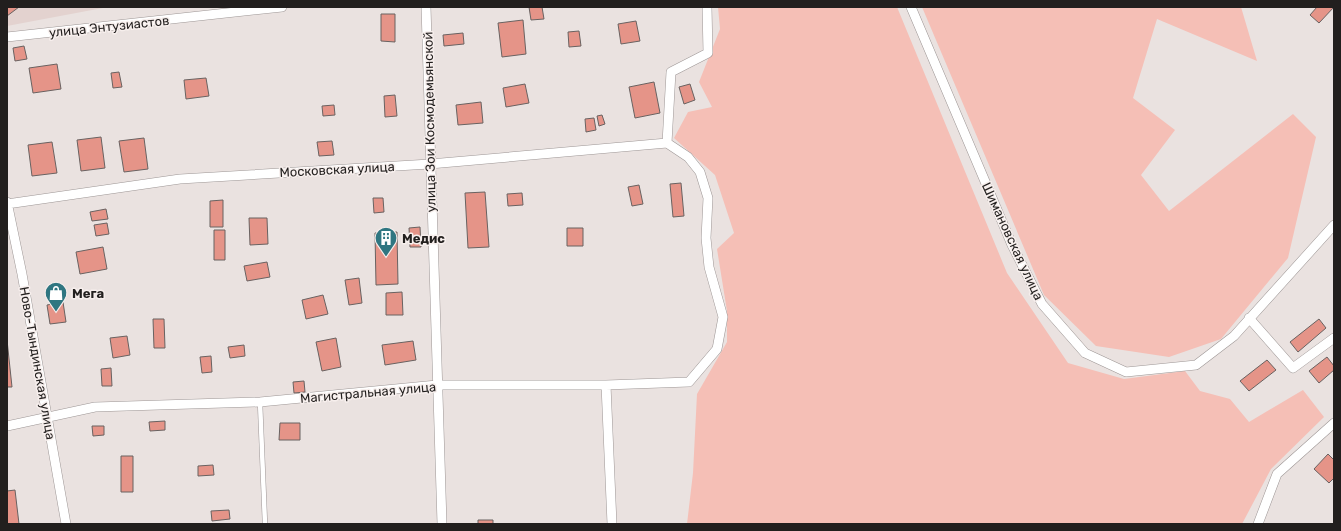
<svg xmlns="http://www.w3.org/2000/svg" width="1341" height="531" font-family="Rubik,sans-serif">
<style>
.built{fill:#e3d2cf}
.green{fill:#f5bfb6}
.building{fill:#e59488;stroke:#696261}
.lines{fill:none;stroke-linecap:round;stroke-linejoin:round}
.lane-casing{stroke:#9d9695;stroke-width:5.5}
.street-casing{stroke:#9d9695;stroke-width:10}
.lane{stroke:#fff;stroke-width:4.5}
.street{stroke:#fff;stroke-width:9}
.labels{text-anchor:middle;stroke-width:3;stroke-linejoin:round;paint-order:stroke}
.street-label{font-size:13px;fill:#221f1e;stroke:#f7efed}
.poi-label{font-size:13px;font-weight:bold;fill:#221f1e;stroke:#f7efed;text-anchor:start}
</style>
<rect width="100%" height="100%" fill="#eae2e0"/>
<path class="built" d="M7,7H108L7,26Z"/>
<path class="green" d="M718,7H897L1007,273L1068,363L1124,379L1185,371L1200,391L1230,399L1249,422L1303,390L1324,417L1271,469L1242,524H687L693,473L697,394L727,342V311L717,249L734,233L715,175L674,138L688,112L712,107L699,82L720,29Z
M922,7H1241L1257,61L1157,19L1133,98L1175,130L1141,175L1169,211L1293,114L1316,137L1288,258L1221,339L1169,357L1096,346L1044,295Z"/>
<path class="building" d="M7,7H19L7,16Z
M529,7H542L544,19L531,20Z
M1317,7H1334L1319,23L1310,15Z
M381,14H395V42L381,41Z
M523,20L526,54L502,57L498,23Z
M636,21L640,41L621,44L618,24Z
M579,31L581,46L569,47L568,32Z
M463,33L464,44L444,46L443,35Z
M24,46L27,59L15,61L13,48Z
M57,64L61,89L33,93L29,68Z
M119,72L122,87L113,88L111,73Z
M206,78L209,96L186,99L184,80Z
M654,82L660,113L635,118L629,87Z
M525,84L529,103L506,107L503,88Z
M690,84L695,100L684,104L679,87Z
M395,95L397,116L385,117L384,96Z
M481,102L483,123L458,125L456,105Z
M334,105L335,115L323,116L322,106Z
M602,115L605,124L599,126L597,116Z
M594,118L596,130L586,132L585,119Z
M101,137L105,168L81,171L77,140Z
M144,138L148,169L124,172L119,141Z
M332,141L334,155L319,156L317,142Z
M52,142L57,173L32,176L28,145Z
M681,183L684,216L673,217L670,184Z
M639,185L643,204L632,206L628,187Z
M485,192L489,247L468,248L465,193Z
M522,193L523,205L508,206L507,194Z
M373,198H383L384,212L374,213Z
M223,200V227H210V201Z
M106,209L108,219L92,221L90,212Z
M249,218H267L268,244L250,245Z
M107,223L109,234L96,236L94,225Z
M420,227L421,247H410L409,228Z
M567,228H583V246H567Z
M214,230H225V260H214Z
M397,232L398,284L376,285L375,233Z
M103,247L107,269L80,274L76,252Z
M267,262L270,277L247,281L244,266Z
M359,278L362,303L349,305L345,280Z
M402,292L403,315H386V293Z
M323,295L328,314L306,319L302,300Z
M63,302L66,322L50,324L47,305Z
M153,319H164L165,348H154Z
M1319,319L1326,328L1298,352L1290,342Z
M127,336L130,355L113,358L110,338Z
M336,338L341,367L322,371L316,342Z
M7,340L12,387H7Z
M413,341L416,360L385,365L382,345Z
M244,345L245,356L230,358L228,347Z
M211,356L212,372L202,373L200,357Z
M1327,357L1334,366V370L1319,383L1309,371Z
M1267,360L1276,370L1249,391L1240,381Z
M111,368L112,386H102L101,369Z
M304,381L305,392L294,393L293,382Z
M165,421V430L150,431L149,422Z
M280,423H300V440H279Z
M92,426H104V435L93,436Z
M1328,454L1334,460V478L1329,483L1314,469Z
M121,456H133V492H121Z
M213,465L214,475L198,476V466Z
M15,490L19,524H7V491Z
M229,510L230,519L212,521L211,511Z
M478,520H493V524H478Z"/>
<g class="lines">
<g class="lane-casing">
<path id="lane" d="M260,402L265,524"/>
</g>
<g class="street-casing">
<path id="street" d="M426,7L442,524
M911,7L1012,245L1042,304L1085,353L1126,372L1196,365L1234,336L1334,225
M7,37L282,7
M7,202L22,274L66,524
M7,204L180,179L430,164L667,143
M1249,318L1293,368L1334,338
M606,385L612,524
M7,426L95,407L260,402L437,385H606L689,382L717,349L723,317L709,267L706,238L708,198L700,172L688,157L667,143L671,72L708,53L707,7
M1258,524L1277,474L1334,423"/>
</g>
<use href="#lane" class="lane"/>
<use href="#street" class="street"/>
</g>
<defs>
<g id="building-pin" transform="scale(1.15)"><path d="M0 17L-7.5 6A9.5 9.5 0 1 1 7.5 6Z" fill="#2f7681" stroke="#f7efed"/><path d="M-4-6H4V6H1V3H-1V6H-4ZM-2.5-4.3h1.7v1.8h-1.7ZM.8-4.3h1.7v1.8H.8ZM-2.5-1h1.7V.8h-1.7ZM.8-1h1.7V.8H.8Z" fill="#fff"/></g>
<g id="shop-pin" transform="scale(1.15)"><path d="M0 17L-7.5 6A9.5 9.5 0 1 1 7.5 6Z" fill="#2f7681" stroke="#f7efed"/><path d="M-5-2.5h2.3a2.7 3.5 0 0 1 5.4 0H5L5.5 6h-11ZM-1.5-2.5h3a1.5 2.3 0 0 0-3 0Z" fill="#fff"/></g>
</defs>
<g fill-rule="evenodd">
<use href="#building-pin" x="386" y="238"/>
<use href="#shop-pin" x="56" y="293"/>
</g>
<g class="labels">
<g class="street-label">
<text transform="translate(109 26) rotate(-6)" y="5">улица Энтузиастов</text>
<text transform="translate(429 122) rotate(-91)" y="5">улица Зои Космодемьянской</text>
<text transform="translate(337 169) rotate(-3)" y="5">Московская улица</text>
<text transform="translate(1013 241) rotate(65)" y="5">Шимановская улица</text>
<text transform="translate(38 363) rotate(80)" y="5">Ново-Тындинская улица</text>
<text transform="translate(368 392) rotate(-5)" y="5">Магистральная улица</text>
</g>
<g class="poi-label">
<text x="402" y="243">Медис</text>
<text x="72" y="298">Мега</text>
</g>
</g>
<rect width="1341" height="531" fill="none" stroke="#221f1e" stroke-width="16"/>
</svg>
